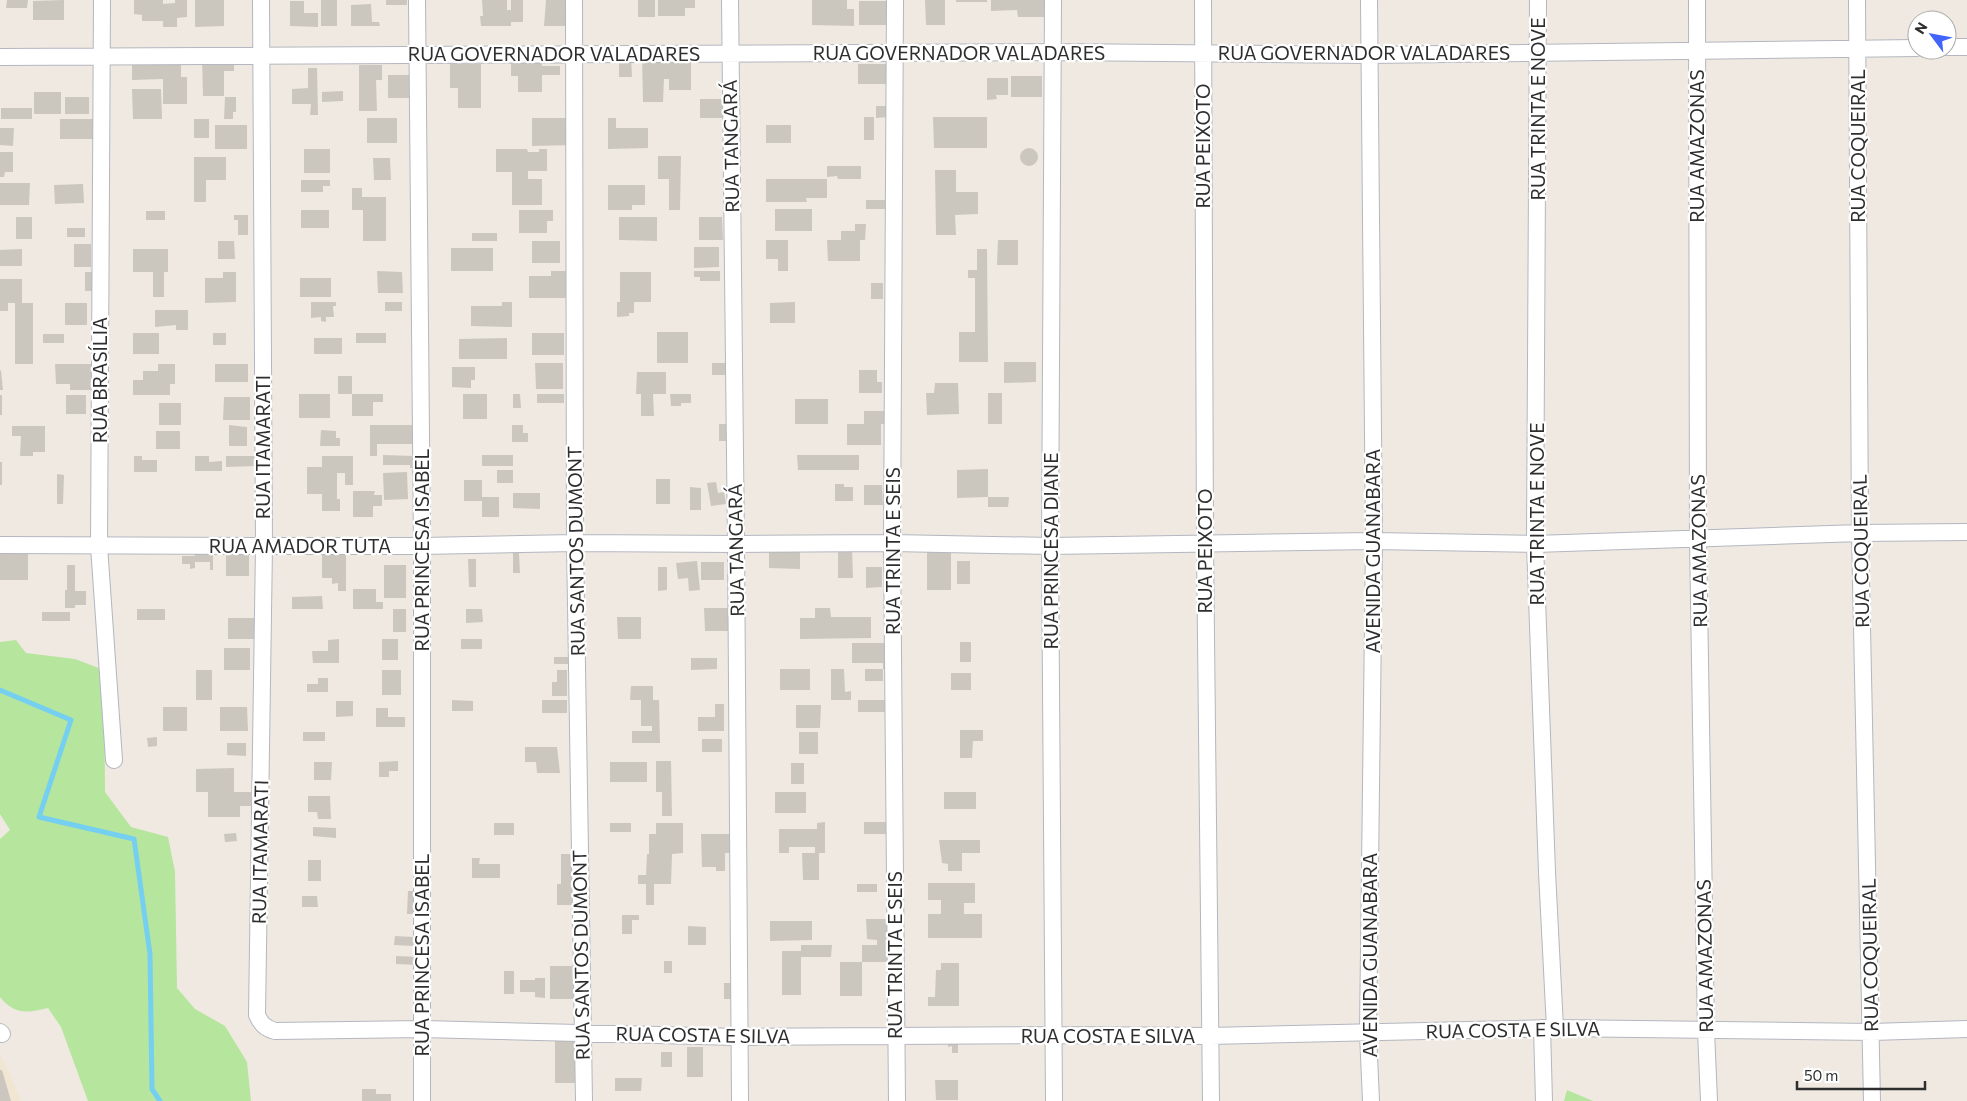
<svg xmlns="http://www.w3.org/2000/svg" width="1967" height="1101" font-family="Commissioner,sans-serif">
<style>
.education{fill:#f0e6d1}
.green{fill:#b6e59e}
.lines{fill:none;stroke-linecap:round;stroke-linejoin:round}
.stream{stroke:#75cff0;stroke-width:5}
.building{fill:#cbc7bf}
.minor-casing{stroke:#b4b7c1;stroke-width:18}
.minor{stroke:#fff;stroke-width:16}
.labels{text-anchor:middle;stroke-width:4.5;stroke-linejoin:round;paint-order:stroke}
.street-label{font-size:19px;fill:#2e2e2e;stroke:#fff}
</style>
<rect width="100%" height="100%" fill="#efe9e1"/>
<path class="education" d="M0,1055L8,1070L21,1101H0Z"/>
<path class="green" d="M16,640L26,653L75,659L104,670L105,792L131,827L168,837L175,872L177,988L195,1009L225,1026L247,1062L251,1101H88L61,1027L48,1008C28,1013 14,1015 0,997V839L10,830L0,814V642Z
M1567,1090L1593,1101H1564Z"/>
<g class="lines">
<path class="stream" d="M0,690L71,720L39,817L134,839L150,954L152,1089L160,1101"/>
</g>
<path class="building" d="M7,0H28L27,8H6Z
M64,0V20H33V1Z
M134,0H163V4L175,3V0H187V17L177,18V27H163V21H142V15L134,14Z
M195,0H224V26L195,27Z
M321,0H337V26H321Z
M386,0H407V5H386Z
M482,0H507V10H511V0H523V22H511V26H481L480,16H483Z
M546,0H571L573,26H544Z
M638,0H655V17H638Z
M658,0H695V8H685V16H658Z
M812,0H847V9H854V26L812,25Z
M925,0H945V25H926Z
M956,0H987V2H956Z
M991,0H1048V17H1018L1017,10L991,11Z
M290,1H304V13H318V27L290,26Z
M859,1H890V25H859Z
M371,4L372,22H379L380,26H351V5Z
M631,56L632,77H619V57Z
M691,56V90H669V79H664L663,102H643L642,57Z
M132,57L163,62V64H181V77H187V104H163V79L132,80Z
M202,57H234V71H224V96H203Z
M511,57H542V66H560V75H542V92H518V76H511Z
M450,64H481V108H458V88H450Z
M858,64H888V84H858Z
M359,65H382V80H376L377,111H359Z
M308,68H317L318,115H310L311,104H292V89L308,88Z
M388,75H413V98H388Z
M1011,76H1042V97H1011Z
M987,78H1008V95H996L997,99L987,100Z
M132,89H161L162,119H133Z
M343,91V101L322,102V92Z
M34,92H61V114H34Z
M65,97H89V114H65Z
M225,97H236V112H233V119H224Z
M700,99H722L723,118H700Z
M876,106H888V117L876,118Z
M1,108H32V119H1Z
M864,117H874V140H864Z
M933,117H987V148H934Z
M367,118H397V143H367Z
M532,118H573V145L532,146Z
M608,118H616V128H648V148L608,149Z
M60,119H93V139H60Z
M194,119H209V138H194Z
M215,125H247V149H215Z
M766,125H791V143H766Z
M0,128H14L13,146L0,145Z
M1020 157a9 9 0 1 1 18 0a9 9 0 1 1-18 0Z
M304,149H330V173H304Z
M496,149H527L528,152H539V149H547V171H528V179H542V205H512V172H496Z
M0,152H13V172H5L4,177H0Z
M658,156H681L680,210H669V179H658Z
M194,157H226V180H206V202H194Z
M373,158H390L391,180H374Z
M827,166H861V179H838L837,176L827,177Z
M935,170H956V192H978V214L955,215L956,235H936Z
M766,179H827V198H806L807,202H766Z
M301,180H330V186H323V192H301Z
M0,183H30L29,205H0Z
M83,184L84,203L55,204L54,185Z
M608,185H645V205H632V210H608Z
M352,188H362V197H386V241H363V210H352Z
M866,200H889V209H866Z
M775,209H812V231H775Z
M301,210H329V228H301Z
M519,210H553V221H547V233H519Z
M146,211H165V220H146Z
M234,215H248V235H238V220H234Z
M16,217H32V239H16Z
M619,217H657V241L619,240Z
M699,217H722L723,240H699Z
M855,224H866L865,240H860V261H828L827,240H841V231H855Z
M67,228H85V237H67Z
M472,233H497V241H472Z
M766,240H788V271H778V259H766Z
M998,240H1018V265H997Z
M218,241H234L235,259H218Z
M532,241H560V263H532Z
M74,244H91V267H74Z
M694,247H719V267L694,268Z
M451,248H493V271H451Z
M22,249V266H0V250Z
M133,249H168V272H164V297H153V272H133Z
M977,249H987L988,362H959V332H975V278H968V270H977Z
M377,271L402,272L403,293H378Z
M551,271H573V298H529V276H551Z
M694,271H720V281H700V277H694Z
M85,272H94V291H85Z
M223,272H236V302L205,303V278H223Z
M620,272H651V302H634V313H629V316L617,317V302H620Z
M300,278H331V297H300Z
M0,279H22V303H33V364H15V303H8V311H0Z
M871,283H883V299H871Z
M311,302H336V306H333L334,317H326V322L321,321V317L311,318Z
M385,302H402V311H385Z
M502,302H512V327L471,326V306H502Z
M795,302V323H770V303Z
M65,303H87V325H65Z
M155,310H188V330H176V325L155,327Z
M657,332H688V363H657Z
M133,333H159V354H133Z
M213,333H226V345H213Z
M356,333H386V343H356Z
M532,333H564V355H532Z
M43,334H64V343H43Z
M314,338H342V354H314Z
M507,338V359H459V339Z
M1004,362H1036V382L1004,383Z
M535,363H563V389H536Z
M712,363H731V375H712Z
M55,364H94V390H70V384H56Z
M158,364H175V384H170V395H133V380H143V371H158Z
M215,364H248V382H215Z
M452,367H475V380H471V388L452,387Z
M1,370L3,390H0V371Z
M859,370H877V382H882V393H859Z
M637,372H666V394H653L654,416H641V394H636Z
M338,376H352V394H338Z
M935,383H958L959,414L927,415L926,393H934Z
M988,393H1002V424H988Z
M299,394H330V418H299Z
M352,394H383V402H373V416H352Z
M463,394H487V419H463Z
M513,394H520L521,408H513Z
M537,394H564V403H537Z
M670,394H691V403H681V406H671Z
M0,395H2V415H0Z
M66,395H86V414H66Z
M224,397H250V420H223Z
M795,399H828V424H795Z
M159,403H181V425H159Z
M864,411H889V424H881V445H847V424H864Z
M719,424H731V441H719Z
M229,425L247,427V446H229Z
M370,425H414V444H377V456H370Z
M512,425H523V433H528V442H512Z
M12,426H45V452H33V456H20L21,436H12Z
M321,430L336,431V438H340V446H320Z
M156,431H180V449H156Z
M383,455L414,456V468H410V465H383Z
M482,455H513V466H482Z
M797,455H859V470H798Z
M134,456H142V460H157V472H134Z
M195,456H209V462L222,461V471H195Z
M226,456H256V466L226,467Z
M322,456H353V485H345V473H337V499H340V511H322V494H307V467H322Z
M0,462H2V485H0Z
M988,469V497H1009L1008,507H988V497L957,498V470Z
M497,470H513V483H497Z
M407,472L408,499L384,500L383,473Z
M57,474L64,475L63,504H57Z
M656,479H670V504H656Z
M464,480H482V497H499V517H482V501H464Z
M716,482L718,493L724,492L726,504L711,506L707,483Z
M835,484H844V487H853V501H835Z
M864,485H882L883,505H864Z
M690,487L701,488V510H690Z
M353,491H375L374,495H382V506H373V517H353Z
M513,493H540V509L513,508Z
M838,546L852,547L853,578H838Z
M951,546V590H927V547Z
M226,547H249V576H226Z
M769,547H800V569L769,568Z
M331,548H346V591H338V583L332,584V578H322V554H331Z
M195,552H213V570H210V562H195V568L190,569V564H182V556H195Z
M513,553H519L520,573H513Z
M0,554H28V580H0Z
M468,559H476V587H469Z
M697,561L700,590L689,591L688,578L678,579L676,563Z
M957,561H970V584H957Z
M701,562H724V580H701Z
M67,565H75V591H86V605H75V608H65V590H67Z
M384,565H406V598H384Z
M658,567H667V590L658,591Z
M866,567H882V587L866,588Z
M353,589H376V602H383V609H353Z
M322,596L323,609H292V597Z
M704,608H732V631H705Z
M815,608H830L831,617H871V638L800,639V618H815Z
M137,609H165V620H137Z
M393,609H406V632H393Z
M466,609H482L483,622L466,623Z
M42,612H70V621H42Z
M617,617H641V639H618Z
M228,618H257V639H228Z
M339,639V663H313L312,651H328V640Z
M382,639H398V660H382Z
M461,639H482V649H461Z
M960,642H971V662H960Z
M852,643H892V669H883V663H852Z
M224,648H250V670H224Z
M554,657H575V664H554Z
M691,658H717V669L691,670Z
M780,669H810V690H780Z
M831,669H844L845,692L851,691V700H831Z
M865,669H883V681H865Z
M196,670H212V700H196Z
M382,670H401V695H382Z
M557,670H567V696H552V682H557Z
M951,673H971V690H951Z
M318,678H328V692H307V684H318Z
M631,686H653V700H659L660,743H632V731H652V726H641V700H630Z
M452,700L473,701V711H452Z
M542,700H567V713H542Z
M858,700H892V712H858Z
M336,701H353V716L336,717Z
M715,704H724V731H698V717H715Z
M796,705H821L820,728H796Z
M163,707H187V731H163Z
M220,707H247L248,731H220Z
M376,708H388V717H405V727H376Z
M960,730H983V741H973L972,758H960Z
M303,732H325V741H303Z
M799,732H818V754H799Z
M157,737V746L148,747L147,738Z
M702,739H722V752H702Z
M227,743H246V756L227,755Z
M525,747H557L560,773H537L536,762H525Z
M398,761V771H389V777H379V762Z
M656,761H671L672,816H662V792H656Z
M314,762H332L331,780H314Z
M610,762H647V782H610Z
M791,763H804V784H791Z
M234,768V792H251V806H240V817H208V792H196V769Z
M775,792H806V813H775Z
M944,792H976V809H944Z
M308,796H330L331,819H318L317,812H308Z
M825,822V853H819V880H803L802,853H815V847H789V853H779V829H817V823Z
M864,822H892L893,834H864Z
M494,823H514V835H494Z
M610,823H631V832H610Z
M656,823H683V853L672,854L671,884H654V905H646V884H638V875H646L647,854H649V834H656Z
M313,827L336,828V838L313,836Z
M236,833L237,841L225,842L224,834Z
M701,834H731V853H725V871H716V867H702Z
M939,840H980V853H962V871H948V864L942,863Z
M561,854H575V905H557V884H561Z
M472,858H480L479,864H500V878H472Z
M308,860H321V881H308Z
M928,883H975V903H964V914H982V938H928V914H941V900H928Z
M857,884H877V892H857Z
M408,891H420L418,914H407Z
M302,896H317L318,907H302Z
M622,915H639V920H632V934H622Z
M866,919H893V962H862V945H877V940L867,939Z
M770,921H812V940L770,941Z
M688,926L706,927V945H688Z
M395,936L413,937V946L394,945Z
M801,945H832L831,957H801V995H782V951H801Z
M396,956L418,957V965L396,964Z
M664,961H672V973H664Z
M840,962H862V996H840Z
M941,963H959V1006H928V997H935L936,970H941Z
M550,966H576L575,999H550Z
M504,971H514V994H504Z
M535,978H545V998L535,997V992H520V980H535Z
M724,983H733V999H724Z
M948,1039H958V1053H952V1046L948,1047Z
M555,1040H576V1083H555Z
M687,1047H703V1077H687Z
M661,1052H672V1067H661Z
M0,1070H2L11,1101H0Z
M615,1078H642L641,1091H615Z
M935,1080H958V1100H936Z
M362,1089H376V1094H391V1101H362Z"/>
<g class="lines">
<g class="minor-casing">
<path id="minor" d="M102,0L99,546L114,760
M261,0L264,546L257,1015C261,1024 265,1028 275,1031L423,1029L739,1037L1053,1035L1210,1036L1555,1028L1872,1032L1967,1029
M417,0L422,546V1101
M574,0L575,543L584,1101
M730,0L736,544L740,1101
M895,0L892,543L897,1101
M1053,0L1050,546L1054,1101
M1203,0L1205,544L1211,1101
M1369,0L1374,541L1368,1033L1371,1101
M1538,0L1535,544L1547,872L1555,1028
M1697,0L1698,538L1706,1031L1709,1101
M1857,0L1860,533L1872,1101
M1947,47H1967
M0,57L1054,52L1369,55L1917,48
M0,545L264,546H422L575,543L736,544L892,543L1050,546L1374,541L1535,544L1860,533L1967,532
M1542,1028L1544,1101
M0,1032L2,1034"/>
</g>
<use href="#minor" class="minor"/>
</g>
<g class="labels">
<g class="street-label">
<text x="959" y="60">RUA GOVERNADOR VALADARES</text>
<text x="1364" y="60">RUA GOVERNADOR VALADARES</text>
<text x="554" y="61">RUA GOVERNADOR VALADARES</text>
<text transform="translate(1538 109) rotate(-90)" y="7">RUA TRINTA E NOVE</text>
<text transform="translate(731 146) rotate(-91)" y="7">RUA TANGARÁ</text>
<text transform="translate(1203 146) rotate(-90)" y="7">RUA PEIXOTO</text>
<text transform="translate(1697 146) rotate(-90)" y="7">RUA AMAZONAS</text>
<text transform="translate(1858 146) rotate(-90)" y="7">RUA COQUEIRAL</text>
<text transform="translate(100 380) rotate(-90)" y="7">RUA BRASÍLIA</text>
<text transform="translate(263 447) rotate(-90)" y="7">RUA ITAMARATI</text>
<text transform="translate(1537 514) rotate(-90)" y="7">RUA TRINTA E NOVE</text>
<text x="300" y="553">RUA AMADOR TUTA</text>
<text transform="translate(422 550) rotate(-90)" y="7">RUA PRINCESA ISABEL</text>
<text transform="translate(736 550) rotate(-91)" y="7">RUA TANGARÁ</text>
<text transform="translate(576 551) rotate(-91)" y="7">RUA SANTOS DUMONT</text>
<text transform="translate(893 551) rotate(-90)" y="7">RUA TRINTA E SEIS</text>
<text transform="translate(1051 551) rotate(-90)" y="7">RUA PRINCESA DIANE</text>
<text transform="translate(1205 551) rotate(-90)" y="7">RUA PEIXOTO</text>
<text transform="translate(1373 551) rotate(-90)" y="7">AVENIDA GUANABARA</text>
<text transform="translate(1699 551) rotate(-91)" y="7">RUA AMAZONAS</text>
<text transform="translate(1861 551) rotate(-91)" y="7">RUA COQUEIRAL</text>
<text transform="translate(260 852) rotate(-89)" y="7">RUA ITAMARATI</text>
<text transform="translate(422 955) rotate(-90)" y="7">RUA PRINCESA ISABEL</text>
<text transform="translate(581 955) rotate(-91)" y="7">RUA SANTOS DUMONT</text>
<text transform="translate(895 955) rotate(-90)" y="7">RUA TRINTA E SEIS</text>
<text transform="translate(1370 955) rotate(-90)" y="7">AVENIDA GUANABARA</text>
<text transform="translate(1870 955) rotate(-91)" y="7">RUA COQUEIRAL</text>
<text transform="translate(1705 956) rotate(-91)" y="7">RUA AMAZONAS</text>
<text transform="translate(1513 1030) rotate(-1)" y="7">RUA COSTA E SILVA</text>
<text transform="translate(703 1035) rotate(1)" y="7">RUA COSTA E SILVA</text>
<text x="1108" y="1043">RUA COSTA E SILVA</text>
</g>
</g>
<g transform="translate(1932 35) rotate(302)"><circle r="24" fill="#ffffff" stroke="#ababab"/>
<path d="M0-4L9 19L0 12L-9 19Z" fill="#4264fb"/>
<text y="-8" font-size="14" font-weight="bold" text-anchor="middle" fill="#2e2e2e">N</text>
</g>
<path d="M1797 1081v8h128v-8" fill="none" stroke="#2e2e2e" stroke-width="2.5"/>
<text x="1804" y="1081" font-size="15" fill="#2e2e2e" stroke="#ffffff" stroke-width="4" paint-order="stroke">50 m</text>
</svg>
